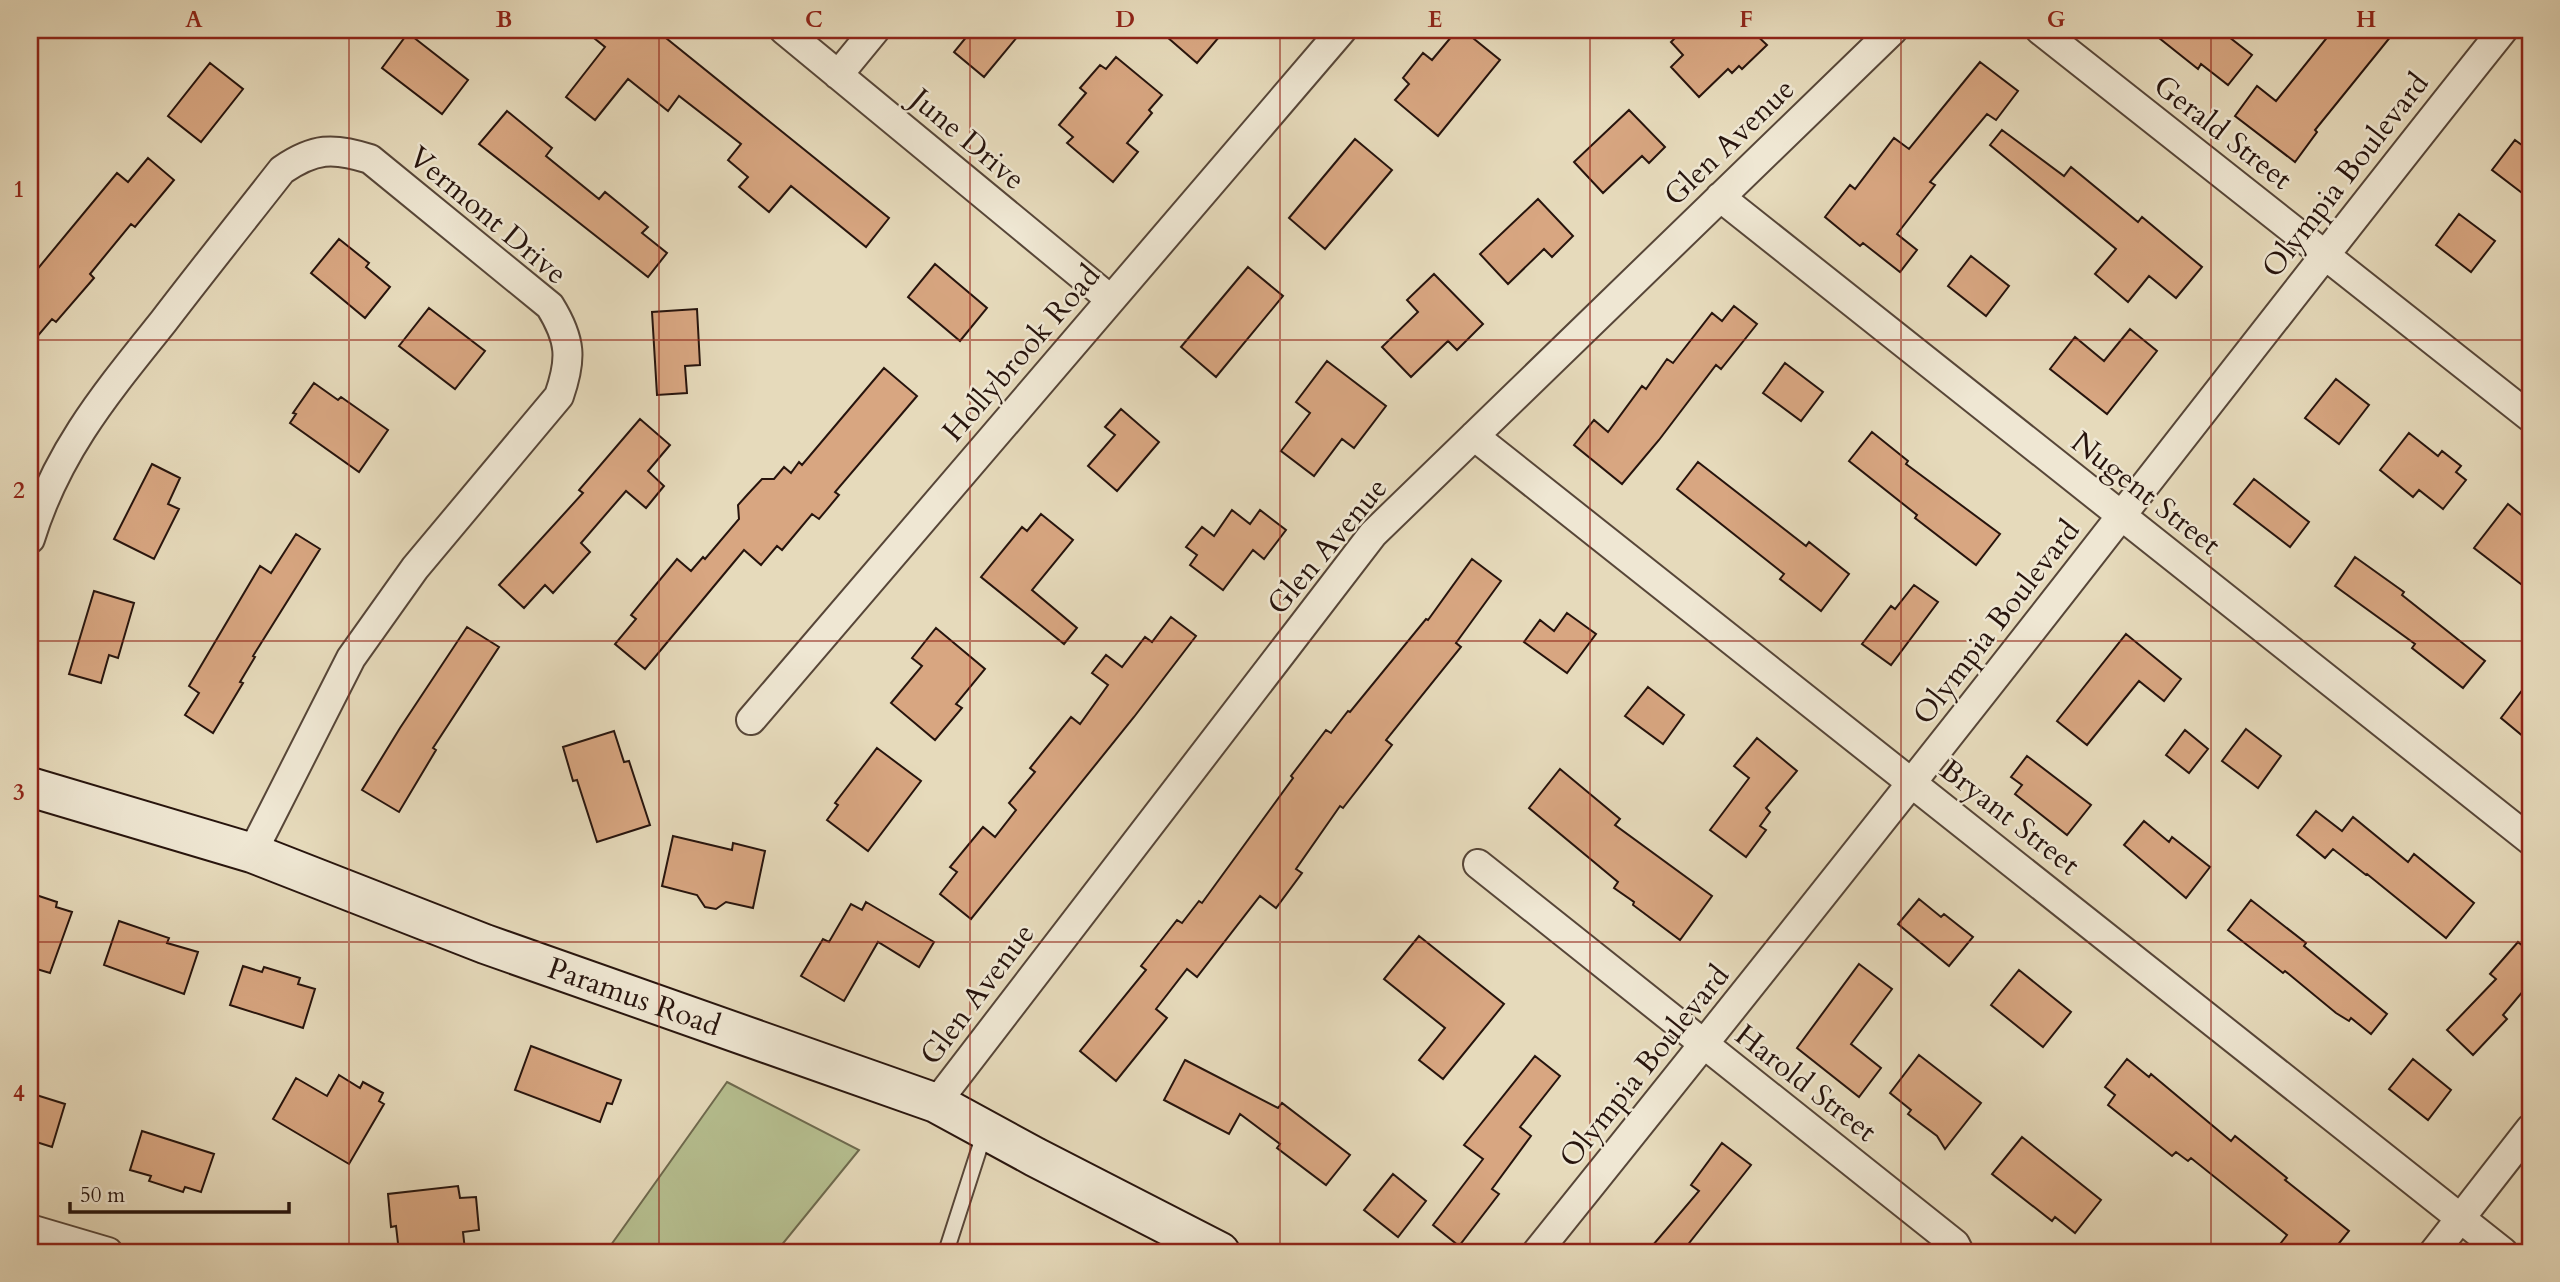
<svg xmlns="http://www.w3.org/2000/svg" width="2560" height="1282" font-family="Cardo,serif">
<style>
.green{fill:#b6bf90;stroke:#6e6a4e;stroke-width:2}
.building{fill:#d8a681;stroke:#27140d;stroke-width:2}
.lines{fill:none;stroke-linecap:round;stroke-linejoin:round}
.service-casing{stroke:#574638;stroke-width:18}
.minor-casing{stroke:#574638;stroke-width:32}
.secondary-casing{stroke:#27140d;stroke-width:42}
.service{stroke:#efe7d3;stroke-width:14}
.minor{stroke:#efe7d3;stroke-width:28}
.secondary{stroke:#efe7d3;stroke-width:38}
.grid{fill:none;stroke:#8f2418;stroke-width:2;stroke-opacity:0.55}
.labels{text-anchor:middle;stroke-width:5;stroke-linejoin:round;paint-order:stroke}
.street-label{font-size:30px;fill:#27140d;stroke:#efe7d3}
.neatline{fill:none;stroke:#8f2418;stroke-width:2.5}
.grid-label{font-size:23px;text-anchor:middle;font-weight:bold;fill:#8f2418}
</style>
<rect width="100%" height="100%" fill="#e6dabb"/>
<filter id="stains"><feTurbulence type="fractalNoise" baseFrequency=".00286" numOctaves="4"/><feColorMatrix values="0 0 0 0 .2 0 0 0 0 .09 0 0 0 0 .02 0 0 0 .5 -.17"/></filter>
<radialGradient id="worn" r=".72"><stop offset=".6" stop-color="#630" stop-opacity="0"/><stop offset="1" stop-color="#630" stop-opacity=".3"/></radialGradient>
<path class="green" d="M727,1082L859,1150L776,1252H606Z"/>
<path class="building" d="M584,30H656L889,218L866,247L791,186L769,212L739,187L748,177L728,160L741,144L679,96L668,111L628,79L595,120L566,97L605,47Z
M972,30H1023L984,77L954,52Z
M1159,30H1225L1197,63Z
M1457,30H1463L1500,60L1438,136L1395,100L1409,84L1403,78L1423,53L1432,60Z
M1683,30H1751L1767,45L1742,69L1739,66L1732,73L1728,69L1699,97L1671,67L1683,55L1671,42Z
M2149,30H2220L2252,55L2228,85L2201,64L2198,69Z
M2333,30H2396L2315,130L2317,132L2295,162L2235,116L2257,86L2276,101Z
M408,33L468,80L442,114L382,68Z
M1116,57L1162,95L1149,110L1152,113L1127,143L1138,152L1113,182L1067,143L1073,137L1059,125L1086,93L1080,88L1100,65L1106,69Z
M1980,62L2018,91L1996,120L1987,114L1930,182L1935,185L1897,234L1917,250L1900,272L1863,243L1860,246L1825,217L1850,185L1855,189L1894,138L1909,149Z
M210,63L243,89L201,142L168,116Z
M1629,110L1665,147L1649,163L1642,156L1603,193L1574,162Z
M507,111L552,148L546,156L599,199L605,192L648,227L642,233L667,253L648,277L479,144Z
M2002,130L2064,176L2071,167L2138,222L2142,217L2202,267L2176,298L2149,276L2128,302L2095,274L2116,249L1990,145Z
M1355,139L1392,170L1325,249L1289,218Z
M2515,140L2530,151V199L2492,170Z
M148,158L174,180L135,227L131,224L90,274L94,278L56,322L52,319L30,345V278L117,173L128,182Z
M1538,199L1573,236L1552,257L1544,249L1508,284L1480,254Z
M2459,214L2495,241L2471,272L2436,245Z
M339,239L369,263L366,267L390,287L365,318L311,273Z
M1971,256L2009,286L1986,316L1948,286Z
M935,264L987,308L960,341L908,297Z
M1248,267L1283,296L1216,377L1181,347Z
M1434,274L1483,324L1457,350L1448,341L1411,377L1382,347L1418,312L1407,300Z
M1734,306L1757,324L1721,369L1716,365L1659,440L1622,484L1574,445L1594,420L1608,432L1642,386L1646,389L1667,359L1673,363L1712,313L1722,321Z
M429,308L485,351L455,389L399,346Z
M697,309L700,365L685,366L687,393L657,395L652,312Z
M2130,329L2157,351L2107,414L2050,369L2075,337L2104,361Z
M1327,361L1386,406L1354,448L1342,439L1314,476L1281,451L1310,413L1296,402Z
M1785,363L1823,392L1801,421L1763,393Z
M884,368L917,396L835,492L839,495L819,519L812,514L782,550L777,546L761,565L744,550L645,669L615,644L636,619L631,615L677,559L691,571L703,557L705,559L739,519L738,505L748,494L762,479H774L784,467L791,473L799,462L802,465Z
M2336,379L2369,405L2339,444L2305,418Z
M314,383L338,400L341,397L388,430L359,472L290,423L296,414L293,413Z
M1121,409L1159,442L1117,491L1088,466L1115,435L1105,427Z
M640,419L670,445L648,471L664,486L646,508L626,491L581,543L590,552L553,593L545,585L524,608L499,585L583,493L579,490Z
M1872,432L1908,461L1906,464L2000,534L1976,565L1915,518L1917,515L1849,461Z
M2409,433L2438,456L2442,451L2461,466L2456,472L2466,480L2443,509L2419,490L2413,497L2380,470Z
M1698,462L1806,546L1809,542L1849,574L1821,611L1780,579L1784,574L1677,489Z
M152,464L180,478L168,504L179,509L154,559L114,539Z
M2254,479L2309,522L2290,547L2234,504Z
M2508,504L2530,522V591L2474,548Z
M1232,510L1250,524L1260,510L1286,530L1264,559L1253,550L1223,590L1190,565L1197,555L1186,547L1202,527L1214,536Z
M1041,514L1073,540L1032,590L1077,628L1064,644L981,577L1022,527L1027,531Z
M296,534L320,549L253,656L255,657L240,682L243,683L213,733L185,715L199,693L189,686L260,566L271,573Z
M2355,557L2404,592L2402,595L2485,661L2463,688L2412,648L2415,644L2335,586Z
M1472,559L1501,581L1456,643L1461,647L1386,740L1392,745L1343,808L1340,806L1296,869L1302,873L1276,908L1260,896L1197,977L1187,969L1156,1009L1167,1018L1116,1081L1080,1051L1146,970L1141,966L1177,920L1182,923L1199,901L1202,903L1293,778L1291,776L1326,730L1331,733L1348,711L1350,712L1426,619L1428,620Z
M1914,585L1938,602L1891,665L1862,644L1891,606L1895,609Z
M94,591L134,603L118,658L109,655L101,683L69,674Z
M1567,613L1596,634L1567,673L1524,642L1540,620L1554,631Z
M1171,617L1196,636L1134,717L971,919L940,894L957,872L950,867L983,827L995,837L1016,810L1009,803L1035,772L1030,768L1071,717L1080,724L1108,685L1092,673L1106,655L1122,667L1145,637L1152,642Z
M467,627L499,647L433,748L436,750L399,812L362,790L400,728Z
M936,628L985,669L956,704L962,708L935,740L891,703L922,666L912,658Z
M2126,634L2181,679L2164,701L2139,681L2087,745L2057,721Z
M2530,680V742L2501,718Z
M1648,687L1684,715L1663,744L1625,716Z
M2246,729L2281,756L2258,788L2222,761Z
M2185,730L2208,749L2189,773L2166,755Z
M614,731L624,762L629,761L650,825L597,842L577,780L573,781L563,747Z
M1757,738L1797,771L1766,808L1770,812L1760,826L1766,830L1746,857L1710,830L1749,778L1734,766Z
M877,748L921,781L868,851L827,820L838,805L835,803Z
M2027,756L2091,805L2067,835L2015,794L2022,785L2011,777Z
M1560,769L1620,819L1615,825L1712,896L1680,940L1633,905L1634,902L1614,888L1618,882L1529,808Z
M2316,811L2342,831L2353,817L2408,862L2414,854L2474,903L2446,938L2367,874L2366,875L2333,849L2325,858L2297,835Z
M2144,821L2169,842L2172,837L2210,867L2186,898L2124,845Z
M673,836L732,850L733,843L765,851L753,908L726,902L716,909L705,907L697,895L662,886Z
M30,893L57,902L56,907L72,912L50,973L30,967Z
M1919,899L1941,917L1944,914L1973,937L1949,966L1898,924Z
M2251,900L2306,943L2304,946L2387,1014L2371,1034L2351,1018L2349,1021L2336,1013L2285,971L2283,973L2228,930Z
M866,902L934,942L919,967L878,942L844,1001L801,976L823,939L829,942L851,904L862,910Z
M119,921L169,938L167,943L198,952L184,994L104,965Z
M1419,936L1504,1004L1443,1079L1419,1060L1445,1028L1384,979Z
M2518,942L2530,952V983L2503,1015L2507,1019L2473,1055L2447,1030L2496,979L2490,974Z
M1859,964L1892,989L1851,1044L1881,1068L1859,1097L1797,1048Z
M243,966L262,972L264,967L300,978L298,984L315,989L303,1028L230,1005Z
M2019,970L2071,1012L2043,1047L1991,1005Z
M531,1046L621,1080L612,1104L607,1103L600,1122L515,1090Z
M1919,1055L1981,1103L1945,1149L1937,1136L1908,1114L1911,1110L1890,1093Z
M1535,1056L1560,1076L1520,1127L1531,1136L1492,1189L1499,1194L1459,1246L1433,1225L1483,1159L1464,1145Z
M2127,1059L2149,1077L2151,1074L2231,1141L2235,1136L2287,1178L2285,1180L2349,1231L2332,1252H2274L2287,1235L2191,1158L2188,1161L2176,1152L2172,1156L2108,1105L2115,1095L2105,1087Z
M2413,1059L2451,1090L2428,1120L2389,1089Z
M1185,1060L1278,1108L1282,1103L1350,1155L1326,1185L1277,1148L1280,1144L1240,1114L1229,1134L1164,1100Z
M339,1075L360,1088L363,1082L383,1093L379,1101L384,1104L349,1164L273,1119L296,1078L327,1096Z
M30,1093L65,1104L52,1147L30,1140Z
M142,1131L214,1154L201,1192L185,1187L183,1192L149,1181L151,1176L130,1170Z
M2022,1137L2101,1200L2075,1233L2055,1217L2052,1221L1992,1174Z
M1722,1143L1751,1165L1682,1252H1647L1699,1191L1691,1185Z
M1393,1174L1426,1201L1398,1237L1364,1210Z
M458,1186L460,1198L476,1197L479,1230L463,1232L465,1250L399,1252L396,1226L391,1227L388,1194Z"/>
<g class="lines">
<g class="service-casing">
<path id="service" d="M946,1252L985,1131"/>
</g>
<g class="minor-casing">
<path id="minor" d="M784,30L1110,299
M2040,30L2530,417
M838,75L875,30
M1720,197L2530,840
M1474,436L2503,1252
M30,539C57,451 107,392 163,322C202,271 242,221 282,170C314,148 333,147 370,159L550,306C571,340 572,359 559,396L415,568L351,658L252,853
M751,720L1342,30
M1478,864L1955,1244L1959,1252
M936,1103L1373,534L1893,30
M30,1229L108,1252
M1537,1252C1733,1008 1929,763 2121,516C2248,354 2374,191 2503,30
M2434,1252L2530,1129"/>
</g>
<g class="secondary-casing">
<g id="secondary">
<path id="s1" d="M30,787L252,853L485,944L936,1103L1035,1157L1220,1252"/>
</g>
</g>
<use href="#service" class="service"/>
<use href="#minor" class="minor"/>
<use href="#secondary" class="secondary"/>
</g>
<path class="grid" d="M349,30V1252M659,30V1252M970,30V1252M1280,30V1252M1590,30V1252M1901,30V1252M2211,30V1252M30,340H2530M30,641H2530M30,942H2530"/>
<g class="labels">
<g class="street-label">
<text transform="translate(2223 132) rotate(38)" y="10">Gerald Street</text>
<text transform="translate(968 139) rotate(40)" y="10">June Drive</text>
<text transform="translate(1729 142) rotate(-44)" y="10">Glen Avenue</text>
<text transform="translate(2345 175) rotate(-52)" y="10">Olympia Boulevard</text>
<text transform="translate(488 215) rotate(40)" y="10">Vermont Drive</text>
<text transform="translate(1021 353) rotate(-49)" y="10">Hollybrook Road</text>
<text transform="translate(2146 493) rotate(38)" y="10">Nugent Street</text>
<text transform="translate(1327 546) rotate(-50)" y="10">Glen Avenue</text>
<text transform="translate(1996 622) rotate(-52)" y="10">Olympia Boulevard</text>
<text transform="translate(2010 817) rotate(38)" y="10">Bryant Street</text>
<text transform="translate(977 994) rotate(-53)" y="10">Glen Avenue</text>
<text dy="10" stroke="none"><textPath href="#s1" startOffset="640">Paramus Road</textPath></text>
<text transform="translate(1644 1066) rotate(-51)" y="10">Olympia Boulevard</text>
<text transform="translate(1806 1083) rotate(38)" y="10">Harold Street</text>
</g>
</g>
<rect width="2560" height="1282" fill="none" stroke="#e6dabb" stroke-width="77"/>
<path d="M70 1202v10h219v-10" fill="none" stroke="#27140d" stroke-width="3.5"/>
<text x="80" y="1202" font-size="21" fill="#27140d" stroke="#efe7d3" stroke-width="5" paint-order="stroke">50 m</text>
<rect x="38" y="38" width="2484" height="1206" class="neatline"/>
<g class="grid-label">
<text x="194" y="27">A</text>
<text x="504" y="27">B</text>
<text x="814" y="27">C</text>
<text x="1125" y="27">D</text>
<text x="1435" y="27">E</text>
<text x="1746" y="27">F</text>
<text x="2056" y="27">G</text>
<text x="2366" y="27">H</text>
<text x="19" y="197">1</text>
<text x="19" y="498">2</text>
<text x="19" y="800">3</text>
<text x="19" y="1101">4</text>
</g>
<rect width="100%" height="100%" filter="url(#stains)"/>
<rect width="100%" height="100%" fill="url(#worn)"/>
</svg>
